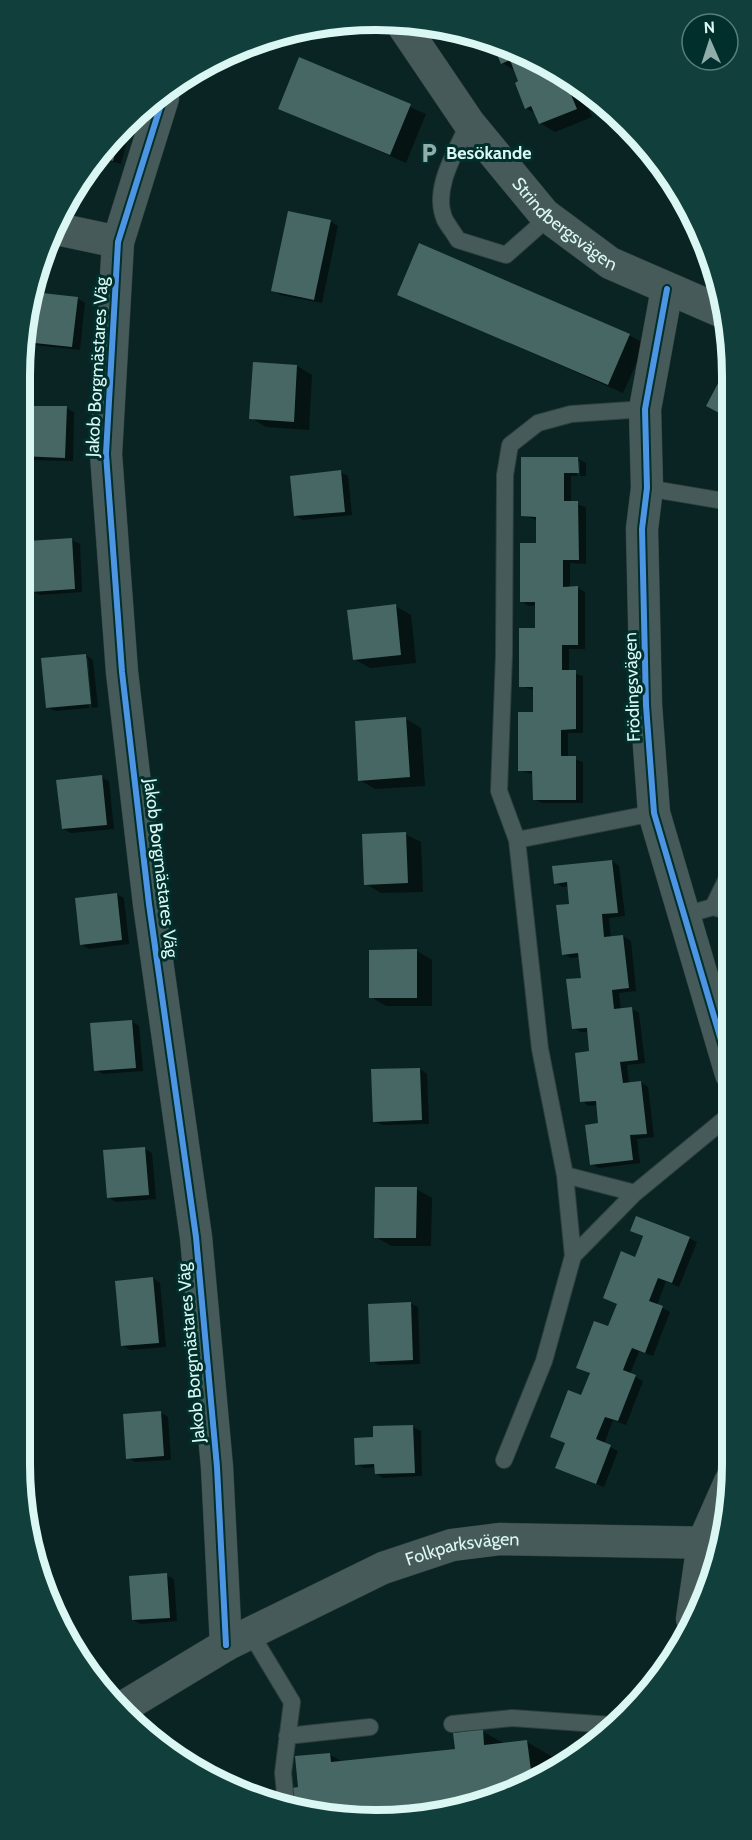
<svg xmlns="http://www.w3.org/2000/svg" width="752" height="1840" font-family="Cabin,sans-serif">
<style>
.shadow{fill:#0007}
.building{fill:#466764}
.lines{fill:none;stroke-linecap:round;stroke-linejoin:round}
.service-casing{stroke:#2e403f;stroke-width:18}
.minor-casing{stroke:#2e403f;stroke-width:33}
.service{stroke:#465a59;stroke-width:16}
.minor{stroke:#465a59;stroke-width:32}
.cycleway-casing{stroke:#002f2c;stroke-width:10}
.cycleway{stroke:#4d94e3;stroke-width:6}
.labels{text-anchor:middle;stroke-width:6;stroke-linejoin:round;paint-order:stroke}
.poi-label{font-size:18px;font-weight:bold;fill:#daf7f3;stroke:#002f2c;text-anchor:start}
.street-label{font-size:18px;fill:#daf7f3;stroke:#002f2c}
.rim{fill:none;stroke:#daf7f3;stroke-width:8}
</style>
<rect width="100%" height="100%" fill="#0a2423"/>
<path class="shadow" d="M503,45L574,80L587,91L589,97L584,98L592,117L555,132L540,123L536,114L526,108L516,71L502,63L496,47Z
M300,59L426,114L406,163L280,108Z
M131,123L121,164L98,158L108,141Z
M330,221L338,226L322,303L280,295L273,290Z
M399,294L629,335L645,344L623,393Z
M77,298L85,303L80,350L34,345L27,341Z
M297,366L312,375L309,430L266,427L251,418Z
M21,407L66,408L74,412L73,461L27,460L20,455Z
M523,459H578L586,463V476H580V461H577V476H571V503L586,507V564L570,563V588H578L585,592V649H569V672L583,676V733H568V757L583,762V803H542L534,799V775L520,770L534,713V690L521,686L537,629V605L529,606L521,601L537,545V520L523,515Z
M340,472L348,476L352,515L303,520L295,516Z
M72,540L80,544L82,592L40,595L32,591Z
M395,606L411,615L416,663L370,668L354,659Z
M86,655L93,660L98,707L92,708L88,658H85L89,708L55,711L47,707Z
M406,719L421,728L425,786L375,789L360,780Z
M101,777L109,781L114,829L71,833L63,829Z
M405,834L421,842L423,892L381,893L366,884Z
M612,861L619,866L625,916L609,918L611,938L623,936L631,941L636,991L619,993L621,1010L632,1009L639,1013L645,1063L627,1065L629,1083L641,1082L648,1087L654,1137L637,1139L640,1163L599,1168L591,1164L600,1125L598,1105L589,1106L582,1101L591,1052L589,1032H581L573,1028L582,979L580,957L571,958L563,954L571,905L569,886L563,887L555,883Z
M116,894L124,898L129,944L89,949L82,945Z
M417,951L432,960V1006H386L371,997Z
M131,1021L139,1026L143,1071L103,1074L96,1070Z
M420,1069L427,1074L429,1124L382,1125L374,1121Z
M145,1149L152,1153L156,1199L116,1202L108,1197Z
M416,1189L432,1198L431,1246H391L376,1237Z
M631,1231L689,1238L697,1242L679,1287L666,1281L657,1305L670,1312L653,1356L639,1351L635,1362L630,1374L643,1381L626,1425L613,1420L604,1444L618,1451L604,1487L557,1467L591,1374L586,1371L609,1328L644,1237Z
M153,1278L160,1283L166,1347L130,1350L122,1345Z
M410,1303L418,1307L420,1364L379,1365L372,1361Z
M161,1413L168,1417L171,1460L135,1462L128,1458Z
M413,1427L421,1431L422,1476L383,1478L376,1473V1467L364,1468L356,1464L375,1438Z
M166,1575L174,1579L177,1621L141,1624L133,1620Z
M482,1731L505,1744L527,1742L561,1762L562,1766L446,1814L329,1817L296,1806L300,1789L330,1755L343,1762L457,1750Z"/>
<path class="building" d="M501,44L571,78L575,88L569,90L577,109L539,124L531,106L525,109L515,83L518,81L510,60L501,64L494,47Z
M299,57L411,104L390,155L278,109Z
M121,131L113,161L99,157L108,141Z
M288,211L331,220L314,300L271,291Z
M419,243L630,334L608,385L397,295Z
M33,292L78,297L72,347L25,342Z
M253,362L297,365L294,422L249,419Z
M723,374L730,377V432L718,426L723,415L706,406Z
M20,406H67L65,458L20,456Z
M521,457H578L579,473H564V501H578L579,560H563V587L578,586V645H562V670H576V729L561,730V756H576V800H533L532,771H518V712H533V687H519V628H535V602H520V543H536V517L521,516Z
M341,470L345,512L294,516L290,476Z
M72,538L75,589L31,592L28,541Z
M396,604L401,655L353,660L347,610Z
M86,654L91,704L46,708L41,658Z
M406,717L410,777L358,781L355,721Z
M102,775L107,825L62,829L56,780Z
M406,832L408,883L364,885L362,834Z
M612,860L618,913L602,914L604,937L623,935L629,988L612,990L614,1009L632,1007L638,1060L620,1062L623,1083L641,1081L647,1134L630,1135L633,1160L590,1165L585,1125L598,1123L596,1101L580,1102L575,1053L589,1051L587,1028L572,1029L566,979L581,978L578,953L562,955L556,905L569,904L567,882L554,884L552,866Z
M117,893L122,940L80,945L75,898Z
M417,949V998H369V950Z
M132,1020L136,1068L94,1071L90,1023Z
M420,1068L422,1120L373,1122L371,1069Z
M145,1147L149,1195L107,1198L103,1150Z
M375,1187H417L416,1238H374Z
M636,1216L690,1237L672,1283L658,1278L649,1301L663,1306L645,1353L632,1348L628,1357L623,1370L636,1375L618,1421L605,1417L600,1429L596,1439L611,1445L596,1484L555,1468L565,1443L550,1437L568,1390L581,1395L590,1373L576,1368L594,1321L608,1326L617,1304L603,1298L621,1251L635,1257L639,1247L643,1236L630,1231Z
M153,1277L159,1343L121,1346L115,1281Z
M411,1302L413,1360L370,1362L368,1304Z
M161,1411L164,1456L126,1459L123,1414Z
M413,1425L415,1473L375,1474L374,1464L355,1465L354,1438L373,1437V1426Z
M167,1573L170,1618L132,1620L129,1576Z
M483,1729L484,1745L527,1740L532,1778L469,1804L401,1812L402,1815L329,1817L294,1806L292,1788L298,1787L295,1756L330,1753L331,1762L455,1749L453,1733Z"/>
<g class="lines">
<g class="service-casing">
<path id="service" d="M469,123C457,150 431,189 445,220C449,227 454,233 458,240L506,255L549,217
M647,488L730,502
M517,840L654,813
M713,907L731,870
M685,915L713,907L731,912
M565,1175L635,1193
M573,1256L565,1175L540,1049L517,840L499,791L504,655L505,475L510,445L538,423L571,414L645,409
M504,1460L544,1361L573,1256L635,1193L732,1113
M251,1634L292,1702L283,1773L286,1803
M452,1724L512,1718L612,1725
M287,1736L370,1727"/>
</g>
<g class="minor-casing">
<g id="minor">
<path id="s1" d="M404,27L469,123L544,214L610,263L725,313"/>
<path d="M163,98L118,242L106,454L122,672L149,904L196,1237L217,1467L226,1645"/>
<path d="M57,229L118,242"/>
<path d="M667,289L645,409L647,488L642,529L646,705L654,813L731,1074"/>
<path d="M692,1619L703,1543L730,1482"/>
<path id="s2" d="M120,1709L226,1645L383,1568L452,1545L500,1539L720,1543"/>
</g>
</g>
<use href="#service" class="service"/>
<use href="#minor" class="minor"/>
<g class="cycleway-casing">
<path id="cycleway" d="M163,98L118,242L106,454L122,672L149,904L196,1237L217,1467L226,1645
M667,289L645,409L647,488L642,529L646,705L654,813L731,1074"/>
</g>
<use href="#cycleway" class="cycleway"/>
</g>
<defs>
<g id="parking-bare" transform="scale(1.62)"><path d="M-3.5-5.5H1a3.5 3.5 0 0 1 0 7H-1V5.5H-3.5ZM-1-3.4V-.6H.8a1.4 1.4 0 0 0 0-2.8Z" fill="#91adaa" stroke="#002f2c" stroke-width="2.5" paint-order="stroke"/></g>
</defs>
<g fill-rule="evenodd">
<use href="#parking-bare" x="429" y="153"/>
</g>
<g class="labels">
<g class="poi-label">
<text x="446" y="159">Besökande</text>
</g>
<g class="street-label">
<text dy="6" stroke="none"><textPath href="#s1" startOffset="256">Strindbergsvägen</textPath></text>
<text transform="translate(97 367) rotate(-87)" y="6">Jakob Borgmästares Väg</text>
<text transform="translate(632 687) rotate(-92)" y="6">Frödingsvägen</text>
<text transform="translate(161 868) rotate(83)" y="6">Jakob Borgmästares Väg</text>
<text transform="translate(191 1353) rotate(-95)" y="6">Jakob Borgmästares Väg</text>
<text dy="6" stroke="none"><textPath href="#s2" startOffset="381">Folkparksvägen</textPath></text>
</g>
</g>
<path d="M0 0H752V1840H0ZM376 30H376A346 346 0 0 1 722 376V1464A346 346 0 0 1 376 1810H376A346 346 0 0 1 30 1464V376A346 346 0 0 1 376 30Z" fill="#113f3c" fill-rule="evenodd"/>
<path class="rim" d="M376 30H376A346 346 0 0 1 722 376V1464A346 346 0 0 1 376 1810H376A346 346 0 0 1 30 1464V376A346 346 0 0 1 376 30Z"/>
<g transform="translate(710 42) rotate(357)"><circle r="28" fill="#002f2c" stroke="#577f7c" stroke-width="1.5"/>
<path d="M0-4.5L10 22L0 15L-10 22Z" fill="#91adaa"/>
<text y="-9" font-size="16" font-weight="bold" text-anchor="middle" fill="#daf7f3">N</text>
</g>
</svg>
